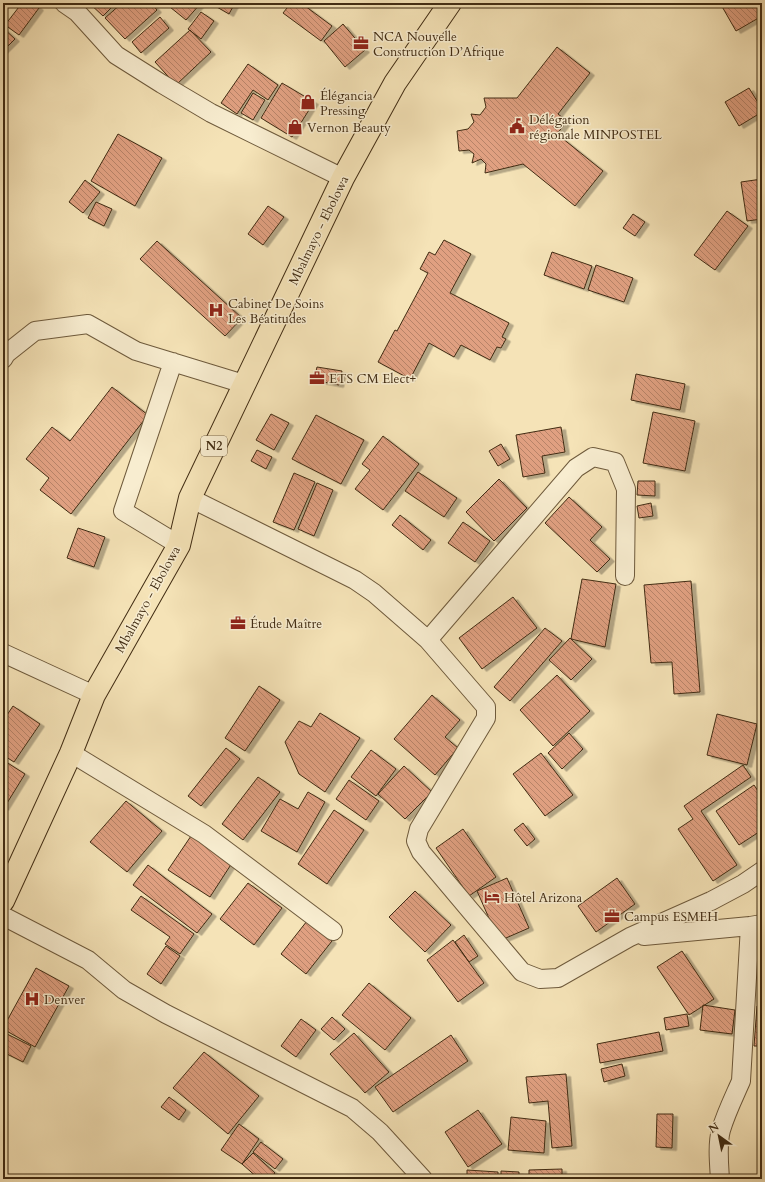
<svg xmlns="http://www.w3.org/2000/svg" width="765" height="1182" font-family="Cardo,serif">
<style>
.building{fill:url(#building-back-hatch);stroke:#412c13;filter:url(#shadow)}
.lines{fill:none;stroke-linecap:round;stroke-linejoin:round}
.minor-casing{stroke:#6e5a3c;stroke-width:20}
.trunk-casing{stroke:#412c13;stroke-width:24}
.minor{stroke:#f8edd0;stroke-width:18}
.trunk{stroke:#f5e3b7;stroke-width:22}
.labels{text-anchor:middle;stroke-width:3;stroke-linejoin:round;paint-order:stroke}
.shield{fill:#f8edd0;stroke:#78664c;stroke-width:1}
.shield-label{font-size:12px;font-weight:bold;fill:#412c13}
.poi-label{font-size:13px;fill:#412c13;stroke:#f8edd0;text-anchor:start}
.street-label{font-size:13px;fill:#412c13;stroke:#f8edd0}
</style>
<defs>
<pattern id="building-back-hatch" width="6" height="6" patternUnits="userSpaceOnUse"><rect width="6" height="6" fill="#e0a081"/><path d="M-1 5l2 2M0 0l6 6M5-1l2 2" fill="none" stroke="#b78368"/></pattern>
<filter id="shadow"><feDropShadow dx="4.5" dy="2.5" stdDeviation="0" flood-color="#0004"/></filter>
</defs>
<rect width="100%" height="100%" fill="#f5e3b7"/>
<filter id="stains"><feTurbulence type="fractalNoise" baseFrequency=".005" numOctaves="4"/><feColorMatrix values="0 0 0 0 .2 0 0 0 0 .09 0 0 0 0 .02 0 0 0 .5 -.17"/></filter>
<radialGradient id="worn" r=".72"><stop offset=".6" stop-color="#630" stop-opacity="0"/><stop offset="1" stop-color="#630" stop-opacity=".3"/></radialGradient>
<path class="building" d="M22,3H33L39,8L19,35L5,25Z
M89,3H116L103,16Z
M122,3H151L157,10L125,39L105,18Z
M165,3H201L186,20Z
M210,3H235L229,14Z
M291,3H301L332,26L321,41L283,13Z
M720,3H761L762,5V16L736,31Z
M201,12L214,21L201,39L188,29Z
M160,17L169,28L141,53L132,42Z
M343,24L365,50L345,67L324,41Z
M3,28L15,39L3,51Z
M190,30L211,52L176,85L155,62Z
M557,47L590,73L558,114L567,121L557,134L603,171L575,206L523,164L485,173L486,164L481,159L472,163L474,154L469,150L459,151L457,131L468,129L474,122L471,114L480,115L486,107L484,98H517Z
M248,64L278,85L268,100L253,90L237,114L221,103Z
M282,83L314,102L292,137L261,118Z
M749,88L762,109V112L739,126L725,102Z
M253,93L265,100L253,120L241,113Z
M118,134L162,158L135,206L91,181Z
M762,179V219L747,221L741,182Z
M85,180L100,192L83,213L69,202Z
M96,202L112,209L104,226L88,218Z
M268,206L284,217L263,245L248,234Z
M727,211L748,226L715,270L694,255Z
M633,214L645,222L635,236L623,228Z
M444,240L471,254L450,293L509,323L502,337L506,339L501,348L497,347L490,360L461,345L454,357L429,343L410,379L378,362L395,330L397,331L428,273L420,269L429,252L435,255Z
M157,241L242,318L225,336L140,259Z
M552,252L592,266L584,289L544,275Z
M596,265L633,278L624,302L588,290Z
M317,367L342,371L339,385L314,380Z
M636,374L685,384L680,410L631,400Z
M112,387L148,415L71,514L40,490L49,478L26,459L52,427L70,441Z
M653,412L695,421L685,471L643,463Z
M271,414L289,423L274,450L256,440Z
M316,415L364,440L341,484L292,459Z
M561,427L565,452L542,456L545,473L523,477L516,435Z
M383,436L419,464L383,510L355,489L370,470L362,464Z
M501,444L510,459L498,466L489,451Z
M257,450L272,457L266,469L251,461Z
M418,472L457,498L444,517L405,491Z
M294,473L315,482L294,530L273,522Z
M499,479L527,508L494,541L466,512Z
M638,481H655V496L637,495Z
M317,483L333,490L314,536L298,529Z
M569,497L602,527L590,540L610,559L597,572L545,523Z
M651,503L653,516L639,518L637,506Z
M400,515L431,540L423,550L392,525Z
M463,522L490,541L475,562L448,543Z
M78,528L105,537L94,567L67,558Z
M582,579L616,584L605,647L571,639Z
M691,581L700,692L674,694L672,662L651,663L644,585Z
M513,597L537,628L482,669L459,638Z
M545,628L562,641L510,701L494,687Z
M570,638L592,659L571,680L549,660Z
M557,675L590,711L553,746L520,710Z
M259,686L280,700L245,751L225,738Z
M432,695L460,720L445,737L458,748L435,775L394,739Z
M13,706L40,724L14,762L3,755V721Z
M320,713L360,738L325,792L299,774L285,742L299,721L311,727Z
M717,714L757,724L747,765L707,755Z
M569,733L583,749L562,769L548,753Z
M226,748L240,759L201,806L188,796Z
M371,750L396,769L376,796L351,777Z
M541,753L573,795L545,816L513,774Z
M3,760L25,774L4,808L3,807Z
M743,765L751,777L701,811L737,865L713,881L678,829L693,819L684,806Z
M404,766L432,792L405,819L378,794Z
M258,777L280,792L243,840L222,824Z
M349,780L379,801L366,820L336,799Z
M754,785L762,797V830L739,845L716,811Z
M308,792L325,802L297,852L261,831L280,799L298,809Z
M126,801L162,831L127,872L90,842Z
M334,810L364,830L327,884L298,864Z
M523,823L535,839L527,846L514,830Z
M463,829L496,877L469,896L436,848Z
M191,836L232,863L210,897L168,870Z
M148,865L212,914L197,933L133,885Z
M507,878L529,928L499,941L477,891Z
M617,878L635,904L596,932L578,906Z
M248,883L282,908L254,945L220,919Z
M415,891L451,925L425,952L389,917Z
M141,896L194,934L180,954L165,944L170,937L131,910Z
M307,921L332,941L306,974L281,954Z
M464,935L478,956L469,962L455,942Z
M453,940L484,983L458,1002L427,960Z
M166,946L180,956L161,984L147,974Z
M682,951L714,999L689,1015L657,967Z
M36,968L69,986L35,1047L3,1029V1028Z
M762,978V1000L758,999Z
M369,983L411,1018L385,1050L342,1015Z
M703,1005L735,1010L732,1034L700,1030Z
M757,1006L762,1007V1046H754Z
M687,1014L689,1026L666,1030L664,1018Z
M332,1017L345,1029L334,1040L321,1029Z
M301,1019L316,1030L296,1057L281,1046Z
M3,1032L31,1046L23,1062L3,1052Z
M659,1032L663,1051L600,1063L597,1044Z
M354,1033L389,1072L365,1093L330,1054Z
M451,1035L468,1061L393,1112L375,1087Z
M204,1052L259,1096L228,1134L173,1088Z
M622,1064L625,1076L604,1082L601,1069Z
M566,1074L572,1146L552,1148L548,1101L529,1103L526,1077Z
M169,1097L186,1110L179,1120L161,1107Z
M478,1110L502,1144L468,1167L445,1132Z
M657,1114H673L672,1148L656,1147Z
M511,1117L546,1121L544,1153L508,1150Z
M239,1124L259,1139L242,1164L221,1150Z
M261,1142L283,1159L275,1169L253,1152Z
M253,1153L275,1173L270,1179H259L242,1164Z
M562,1169V1179H529V1170Z
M467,1170L498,1172V1179H467Z
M501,1171L519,1172V1179H501Z"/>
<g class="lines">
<g class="minor-casing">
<path id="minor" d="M64,3L77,12L116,55L162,84L211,113L343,178
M3,359L6,354L35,331L88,324L136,351L244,384
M173,362L123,511L179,545
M190,498L331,568L355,580L374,593L428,640L486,707V718L419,829L416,841L421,852L522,972L540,979L558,978L630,937L711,901L743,884L762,871
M428,640L576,468L593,457L615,462L626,489L625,576
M3,653L94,695
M71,753L204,834L333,931
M3,916L88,960L124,990L166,1014L352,1108L380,1132L423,1179
M644,936L750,926L762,924
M720,1179C719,1164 717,1144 721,1130C726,1113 734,1097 741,1081L750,926"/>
</g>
<g class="trunk-casing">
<path id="trunk" d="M3,901L71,753L94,695L179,545L190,498L343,178L395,83L450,3"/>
</g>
<use href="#minor" class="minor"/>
<use href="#trunk" class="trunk"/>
</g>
<defs>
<g id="office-bare" transform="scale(1.2)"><path d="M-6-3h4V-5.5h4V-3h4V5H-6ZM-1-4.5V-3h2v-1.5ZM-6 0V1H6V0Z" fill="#8f2418" stroke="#f8edd0" stroke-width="2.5" paint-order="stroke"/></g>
<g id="shop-bare" transform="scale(1.2)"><path d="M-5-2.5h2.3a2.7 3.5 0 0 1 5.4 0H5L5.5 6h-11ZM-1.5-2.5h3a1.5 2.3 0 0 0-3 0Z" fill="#8f2418" stroke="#f8edd0" stroke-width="2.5" paint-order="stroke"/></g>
<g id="civic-bare" transform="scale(1.2)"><path d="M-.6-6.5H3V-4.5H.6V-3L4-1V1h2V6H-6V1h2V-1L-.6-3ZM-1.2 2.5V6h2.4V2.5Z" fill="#8f2418" stroke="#f8edd0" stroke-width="2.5" paint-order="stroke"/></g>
<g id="hospital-bare" transform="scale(1.2)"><path d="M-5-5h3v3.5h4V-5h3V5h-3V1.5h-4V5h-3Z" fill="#8f2418" stroke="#f8edd0" stroke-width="2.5" paint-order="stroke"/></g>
<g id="hotel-bare" transform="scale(1.2)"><path d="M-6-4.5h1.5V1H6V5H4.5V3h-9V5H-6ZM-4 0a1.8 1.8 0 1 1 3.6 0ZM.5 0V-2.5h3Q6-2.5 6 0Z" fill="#8f2418" stroke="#f8edd0" stroke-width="2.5" paint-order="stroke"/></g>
</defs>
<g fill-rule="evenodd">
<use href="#office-bare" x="361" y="43"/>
<use href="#shop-bare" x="308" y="102"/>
<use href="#civic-bare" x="517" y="126"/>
<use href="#shop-bare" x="295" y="127"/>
<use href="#hospital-bare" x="216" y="310"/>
<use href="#office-bare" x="317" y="378"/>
<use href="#office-bare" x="238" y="623"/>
<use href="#hotel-bare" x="492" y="897"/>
<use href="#office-bare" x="612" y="916"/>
<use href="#hospital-bare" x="32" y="999"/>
</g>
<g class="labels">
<rect class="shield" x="201" y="436" width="26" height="20" rx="3"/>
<g class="shield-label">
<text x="214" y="450">N2</text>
</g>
<g class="poi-label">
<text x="373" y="41">NCA Nouvelle<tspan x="373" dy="15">Construction D’Afrique</tspan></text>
<text x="320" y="100">Élégancia<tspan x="320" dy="15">Pressing</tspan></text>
<text x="529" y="124">Délégation<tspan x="529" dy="15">régionale MINPOSTEL</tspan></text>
<text x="307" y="132">Vernon Beauty</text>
<text x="228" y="308">Cabinet De Soins<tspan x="228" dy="15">Les Béatitudes</tspan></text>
<text x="329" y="383">ETS CM Elect+</text>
<text x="250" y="628">Étude Maître</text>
<text x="504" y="902">Hôtel Arizona</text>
<text x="624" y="921">Campus ESMEH</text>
<text x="44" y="1004">Denver</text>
</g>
<g class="street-label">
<text transform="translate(318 230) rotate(-64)" y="5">Mbalmayo - Ebolowa</text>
<text transform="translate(147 599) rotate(-61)" y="5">Mbalmayo - Ebolowa</text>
</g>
</g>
<rect width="765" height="1182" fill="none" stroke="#f5e3b7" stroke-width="16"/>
<rect x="4" y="4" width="757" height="1174" fill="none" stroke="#412c13" stroke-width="2"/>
<rect x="8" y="8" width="749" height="1166" fill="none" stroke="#412c13"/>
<g transform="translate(719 1136) rotate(327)" stroke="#f8edd0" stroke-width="3" paint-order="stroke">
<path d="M0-3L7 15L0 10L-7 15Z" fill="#412c13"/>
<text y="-6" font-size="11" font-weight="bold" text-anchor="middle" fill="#412c13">N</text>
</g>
<rect width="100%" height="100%" filter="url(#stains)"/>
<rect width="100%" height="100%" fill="url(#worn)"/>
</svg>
